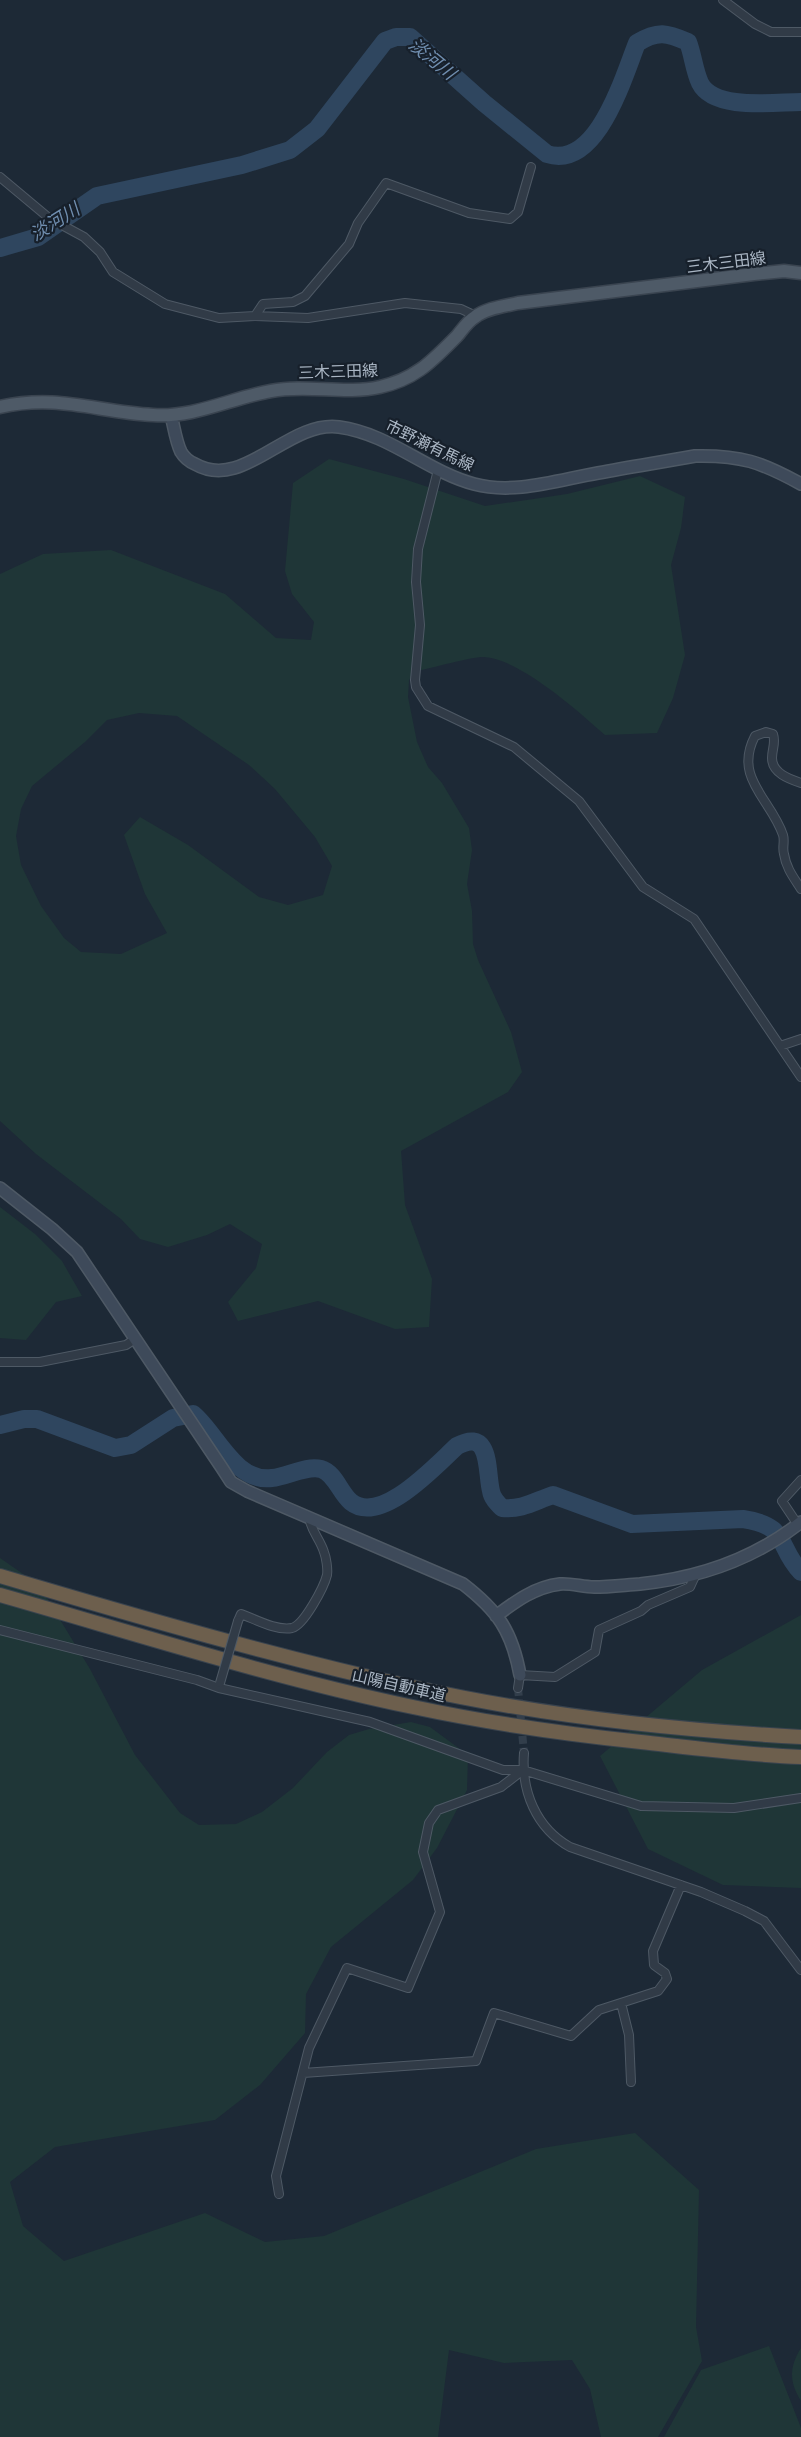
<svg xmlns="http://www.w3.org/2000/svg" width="801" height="2437" font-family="'Fira Sans Condensed','Noto Sans JP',sans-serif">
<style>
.green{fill:#1f3637;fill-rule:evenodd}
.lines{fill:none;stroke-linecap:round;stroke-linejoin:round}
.river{stroke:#2f465f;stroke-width:18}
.street-tunnel{stroke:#323e4b;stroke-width:8;stroke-dasharray:8 4;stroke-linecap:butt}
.street-casing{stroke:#4e5965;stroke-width:10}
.secondary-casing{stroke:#4e5965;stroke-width:14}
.primary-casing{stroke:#3a4450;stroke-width:15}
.highway-casing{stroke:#39434e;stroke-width:16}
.street{stroke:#313b47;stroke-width:8}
.secondary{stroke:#3e4a5a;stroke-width:11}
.primary{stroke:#4e5a67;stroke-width:12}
.highway{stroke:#6d5f4d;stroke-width:14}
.street-bridge-casing{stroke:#4e5965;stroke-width:10;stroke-linecap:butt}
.street-bridge{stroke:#313b47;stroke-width:8}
.labels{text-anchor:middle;stroke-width:4.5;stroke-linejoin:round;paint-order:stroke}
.street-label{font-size:16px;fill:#aab6c4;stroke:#17202b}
.water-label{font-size:18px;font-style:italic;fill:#708eaf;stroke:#17202b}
</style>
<rect width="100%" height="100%" fill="#1d2936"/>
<path class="green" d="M329,459L404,479L485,506L567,494L640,476L685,497L681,528L671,565L685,655L673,698L657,733L605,735C578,711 520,659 484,657C469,657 433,668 417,671L409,680L408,697L417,742L428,767L442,783L469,828L472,850L467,884L472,911L473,944L478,960L511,1032L522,1072L508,1092L401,1151L405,1205L432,1279L429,1327L395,1329L318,1301L238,1321L228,1302L256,1268L262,1244L230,1224L207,1235L168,1247L140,1239L121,1219L36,1154L0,1121V574L43,554L111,550L225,594L276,638L311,640L314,622L292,594L285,571L293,483ZM139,713L177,716L249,765L275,789L315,837L332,866L323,895L288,905L259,897L188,845L140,817L124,835L145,894L167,933L121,954L81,952L64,938L41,906L21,865L16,836L21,809L32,786L85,742L107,720Z
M0,1207L35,1234L62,1261L82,1296L56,1302L26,1340L0,1338Z
M0,1558L39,1585L90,1669L135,1755L180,1813L199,1825L236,1824L262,1812L293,1788L327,1752L349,1735L369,1729L411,1722L430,1727L468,1755L467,1790L437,1848L413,1880L331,1947L306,1994L305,2033L260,2085L215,2120L55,2147L10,2182L23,2226L64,2261L205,2213L265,2242L324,2236L536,2149L635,2133L699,2190L696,2327L702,2361L658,2437H601L590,2389L572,2360L504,2363L449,2350L438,2437H0Z
M801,1615V1888L723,1885L648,1849L600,1756L702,1670Z
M769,2346L801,2428V2437H664L701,2370Z
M801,2348V2401C789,2382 789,2367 801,2348Z"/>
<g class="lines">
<path class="river" d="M0,248L38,237L97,196L242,165L290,150L317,129L385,41L396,37H410L484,103L547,154C597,170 623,78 637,43C658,30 667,33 688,42C693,55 694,70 700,83C714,111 775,102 801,102
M0,1425L24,1419H37L115,1448L131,1445L173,1418L193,1414C217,1434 235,1483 272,1478C287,1477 306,1465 321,1469C335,1473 340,1493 351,1502C381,1526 436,1465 457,1446C492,1427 486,1472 491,1491C492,1498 497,1503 502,1508C522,1510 535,1501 553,1495L632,1524L743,1519C790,1526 776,1546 801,1572"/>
<path class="street-tunnel" d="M518,1688L524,1753"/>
<g class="street-casing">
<path id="street" d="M723,0L755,24L771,32H801
M0,177L49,218L84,237L100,252L113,272L165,304L219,318L255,316L308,318L405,303L461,309L476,316
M255,316L263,304L293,302L305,296L349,244L358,223L386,183L469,213L510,219L518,212L531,167
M438,470L418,549L416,582L420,625L415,680L416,687L428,706L514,747L579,801L643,887L694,919L801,1077
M801,783C789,779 772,773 772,758C772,749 776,743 773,734L766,732L755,736C733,778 771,799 783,835C785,841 782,848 784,854C786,868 794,878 801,889
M780,1046L801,1039
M0,1362H40L126,1345L135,1339
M798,1525L782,1501L801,1480
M238,1621L241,1614C255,1619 276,1631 292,1628C304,1625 324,1587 327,1575C328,1569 326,1557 324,1552C320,1539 311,1531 309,1517
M0,1630L197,1680L219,1688L370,1722L503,1770H523L641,1806L734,1808L801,1798
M518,1688L520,1675L555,1677L595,1652L599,1630L641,1611L648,1605L690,1587L696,1574
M524,1753C521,1791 536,1828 570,1847L701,1892L745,1911L764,1921L801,1970
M621,2003L629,2035L631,2082
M303,2073L476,2061L494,2013L571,2036L599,2010L658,1991L667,1979L665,1973L654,1965L653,1951L681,1885
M279,2194L276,2176L309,2048L347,1968L408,1988L440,1912L423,1852L429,1823L438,1810L501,1787L523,1770"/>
</g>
<g class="secondary-casing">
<path id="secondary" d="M171,415C174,427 176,442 181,452C184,457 190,462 195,464C243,492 288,420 339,427C390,434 426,471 474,484C514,495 558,480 598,473C630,467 662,462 695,456C741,455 761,462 801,484
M0,1188L52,1229L77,1252L222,1468L231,1482L247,1491L463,1584C498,1611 512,1631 520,1675
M496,1616C516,1601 535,1587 560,1584C571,1583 583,1587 594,1587C609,1587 625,1585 640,1584C699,1578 754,1559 801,1522"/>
</g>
<g class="primary-casing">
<path id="primary" d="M0,407C58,394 97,412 153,415C194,418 231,398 271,391C307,384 345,395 380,387C416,379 432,361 457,336C462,330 468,321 475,317C486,308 505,306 518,303L754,274L784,271L801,273"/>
</g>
<g class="highway-casing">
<path id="highway" d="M0,1576C138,1617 277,1657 417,1688C543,1716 673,1730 801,1737
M0,1595C137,1634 274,1678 413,1707C488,1723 565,1734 641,1742C694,1748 747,1755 801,1757"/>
</g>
<use href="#street" class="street"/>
<use href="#secondary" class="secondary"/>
<use href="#primary" class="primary"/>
<use href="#highway" class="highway"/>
<g class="street-bridge-casing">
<path id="street-bridge" d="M220,1683L238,1621"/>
</g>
<use href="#street-bridge" class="street-bridge"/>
</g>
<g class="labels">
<g class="street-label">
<text transform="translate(726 262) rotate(-7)" y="6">三木三田線</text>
<text transform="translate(338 371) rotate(-2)" y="6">三木三田線</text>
<text transform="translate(430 445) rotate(26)" y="6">市野瀬有馬線</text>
<text transform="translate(399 1685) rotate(13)" y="6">山陽自動車道</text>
</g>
<g class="water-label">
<text transform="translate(432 59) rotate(39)" y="6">淡河川</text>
<text transform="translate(55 222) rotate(-32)" y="6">淡河川</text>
</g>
</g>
</svg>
